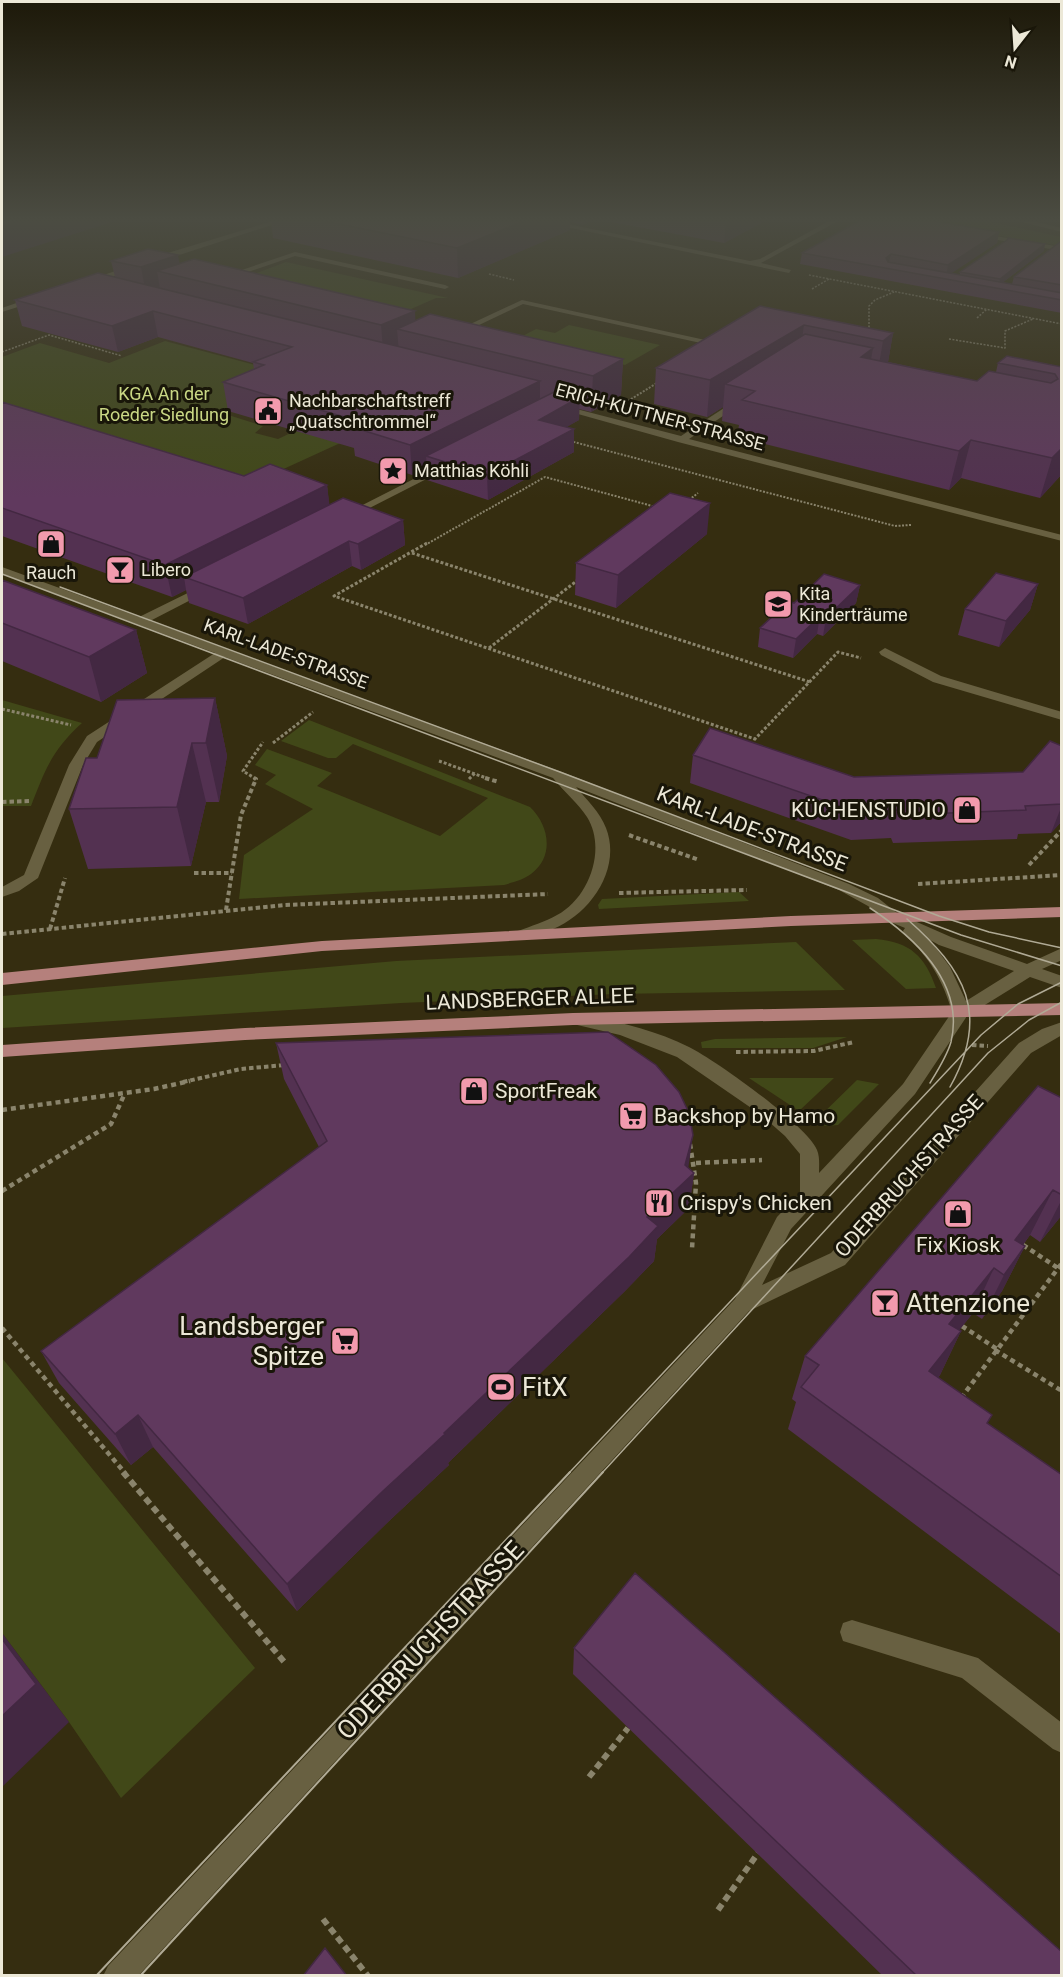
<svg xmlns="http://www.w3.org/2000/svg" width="1063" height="1977" font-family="Roboto,sans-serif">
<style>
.green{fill:#414818}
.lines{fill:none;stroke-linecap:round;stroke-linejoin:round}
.path-far5{stroke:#8a846c;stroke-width:1.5;stroke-dasharray:2 1.5;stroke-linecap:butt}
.path-far4{stroke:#8a846c;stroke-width:2;stroke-dasharray:2 1.5;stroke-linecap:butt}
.path-far3{stroke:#8a846c;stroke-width:3;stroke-dasharray:3 2;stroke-linecap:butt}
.path-far2{stroke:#8a846c;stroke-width:4;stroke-dasharray:4.5 3;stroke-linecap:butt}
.path-far1{stroke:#8a846c;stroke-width:4.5;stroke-dasharray:5 4;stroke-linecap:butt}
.path{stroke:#8a846c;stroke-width:6;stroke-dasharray:7 4.5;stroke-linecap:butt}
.service{fill:#686041;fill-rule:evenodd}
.minor{fill:#686041;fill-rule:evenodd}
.tertiary{fill:#686041;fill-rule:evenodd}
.secondary{fill:#686041;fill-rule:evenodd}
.primary{fill:#b5807c;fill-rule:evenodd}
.tram-far1{stroke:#b0aa95;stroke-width:1.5}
.tram{stroke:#b0aa95;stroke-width:2}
.wall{fill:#533151}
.shaded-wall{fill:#432842}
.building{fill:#60395e;stroke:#432842;stroke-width:1.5}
.labels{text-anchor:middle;stroke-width:6;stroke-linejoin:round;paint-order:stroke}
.far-park-label{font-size:18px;fill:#c9d784;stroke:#191609}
.far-poi-label{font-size:18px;fill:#ece8d7;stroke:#191609;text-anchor:start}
.far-street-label{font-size:18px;fill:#ece8d7;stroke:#191609}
.poi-label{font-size:21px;fill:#ece8d7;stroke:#191609;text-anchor:start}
.street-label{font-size:21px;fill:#ece8d7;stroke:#191609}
.near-poi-label{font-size:26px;fill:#ece8d7;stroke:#191609;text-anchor:start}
.near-street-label{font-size:26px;fill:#ece8d7;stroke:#191609}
</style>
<rect width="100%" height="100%" fill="#352d10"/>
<path class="green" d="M907,221H987L1061,237V246Z
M286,262L448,298H436L402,313L246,277Z
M569,325L660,345L625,365L515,340L536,329L555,333Z
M165,341L315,381L252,399L222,413L263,426L255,433L278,439L295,431L349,439L242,488L2,414V357L40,343L109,363Z
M2,700L82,723C52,750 45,770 31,806H2Z
M309,720L530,807C549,825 555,856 531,874C523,880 513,882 504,885L239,899L244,855L313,809L265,784L276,775L255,765L267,749L332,773L317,786L440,836L488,798L353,744L336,758H328L281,741Z
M739,892L749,901L599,909L598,905L602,899Z
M876,939C910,942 925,956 936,988L906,989L852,940Z
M796,942L845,990L615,994L401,1003L2,1028V996L396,961Z
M847,1037L813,1048H702L701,1042L715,1039Z
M749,1078H834L799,1111Z
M857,1080L879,1084L838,1125L826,1126L814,1122Z
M2,1358L255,1668L121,1798L69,1722L2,1633Z"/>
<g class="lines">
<path class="path-far5" d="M489,274L514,280
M809,275L1062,324
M812,289L829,279
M977,318L987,309
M869,331V306L875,300L894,292
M949,339L1005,348V331L1033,319
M2,352L49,335L122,356"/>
<path class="path-far4" d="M628,401L657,383
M570,441L895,526L911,525
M689,500L698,493
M425,545L545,477L656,507"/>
<path class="path-far3" d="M427,543L334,596L755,739
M412,553L810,682
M489,648L578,580
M2,709L71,725
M754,740L838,652L861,658
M273,743L313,712
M439,761L489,779
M256,779L243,771L263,742
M469,779L475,773"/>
<path class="path-far2" d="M485,778L499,782
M2,802L32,801
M629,835L699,860
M1029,865L1062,830
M194,873H232
M918,884L1062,875
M619,893L747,890
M226,910L241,815L256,779L254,778
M50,929L65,878
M2,934L285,905L548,894
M972,1045L988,1046
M736,1052L814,1051L854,1042
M183,1082L241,1069L285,1065"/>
<path class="path-far1" d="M2,1110L154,1089L190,1081
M690,1144L696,1183L692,1249
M696,1163L762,1160
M2,1191L111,1124L125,1093
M1023,1245L1058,1268
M962,1326L997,1349
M2,1328L125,1473
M995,1350L1062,1391
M961,1398L1062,1263"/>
<path class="path" d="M123,1472L286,1664
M589,1777L628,1728
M718,1910L758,1853
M323,1919L368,1976"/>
<path class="service" d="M977,233L1062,247V251L975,236Z"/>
<path class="minor" d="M273,221H284L90,284L83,282L171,252Z
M537,221H552L750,261L760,259L829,221H838L761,263L791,270L789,273Z
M295,252L445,285L449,287L445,289L295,256L225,280L218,278Z
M37,296L40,300L2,312V308Z
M522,300L719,343L723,345L719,347L523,304L456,336L449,334Z
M738,399L745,401L689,439L1062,535V541L678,442L553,407L557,404L681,436Z
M447,462L450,463V467L350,518L341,516Z
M2,567L139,617L202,586H210V590L150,621L562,772L849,884L878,898L902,917L900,921H888L868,906L839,890L576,787C587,800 600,812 606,828C622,869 590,914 553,929C543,933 530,942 518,939L516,935L518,931C531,926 545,922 557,915C589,898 607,849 587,817C578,803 564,792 553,778L225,657L97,742L83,765L38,878L19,891L2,897V887L24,875L69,765L87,736L215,653L2,574Z
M885,648L941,676L1062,712V720L933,682L881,655L879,652Z
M852,1620L978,1658L1062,1723V1753L1053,1749L962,1678L843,1641L840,1632L843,1623Z"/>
<path class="tertiary" d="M894,912L951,937L1027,964L1062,948V960L1042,969L1062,976V988L1030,977L967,1016L915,1094L791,1229L762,1285L831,1253L1019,1043L1042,1029L1062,1022V1035L1031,1053L845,1265L749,1311L138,1976H103L108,1966L735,1299L777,1217L800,1193V1154L785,1136L760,1114L677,1057L620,1035L573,1024L571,1020L573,1016L579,1014C616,1021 655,1030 689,1047C715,1060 807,1125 817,1150C820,1157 819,1166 819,1173L903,1084L952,1012C943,980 929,957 905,935L903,931L905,928L888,921L886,917ZM930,940L939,945L1014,971L966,1001L950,967Z"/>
<path class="secondary" d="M1018,221H1032L1062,228V232Z"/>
<path class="primary" d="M1062,907V917L791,926L322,951L2,985V973L322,941L791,916Z
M1062,1003V1015L573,1025L245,1040L2,1057V1045L245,1028L573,1013Z"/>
<path class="tram-far1" d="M2,574L961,935L1062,966
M60,587L560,772L939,916L989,932L1062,948
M870,908C914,937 965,983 951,1042C947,1056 938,1070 930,1083
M907,919C965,970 991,1014 950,1087
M569,1473L981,1035L1018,1004L1062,982
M602,1473L988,1053L1029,1020L1062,1002"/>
<path class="tram" d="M96,1976L570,1472
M140,1976L603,1472"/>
</g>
<path class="wall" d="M271,221H591L583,225L570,222V230L458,278L273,238Z
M605,221H765L724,243Z
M999,232L997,243L951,273L960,275V272L1044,251L1002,283L1012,284L1014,277L1062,242V313L800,264L802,253Z
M111,261L180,264L415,311V321L623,359L621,395L591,412L579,409V420L566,427L574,452L488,500L427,480V467L412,475L355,456L354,448L228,411L223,382L254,369L253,363L158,337L118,352L22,326L15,300L115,277Z
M760,306L893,333L888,362L977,381L996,372L998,363L1062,367V474L1040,498L961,478L949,490L737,437L739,425L722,421L723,407L707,417L654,404L656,368Z
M2,402L244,476L327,485L329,504L403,520L405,545L361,570L352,566L248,624L189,603L186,590L172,597L2,536Z
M707,534L616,608L575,595L576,563Z
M2,580L136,630L147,673L101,702L2,661Z
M1038,584L1030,610L999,647L958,635L965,609Z
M860,585L856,603L823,636L817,634L793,658L758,647L760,628L794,603Z
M215,698L227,756L219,802H206L191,866L88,869L69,809L97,758Z
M1062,746V821L1051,833L1018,834L1017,839L893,843L891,838L851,840L690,783L693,755L854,777L1023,772Z
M276,1043L688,1168L694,1173L689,1208L657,1239L654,1261L625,1291L448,1463L449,1465L389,1521L297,1611L153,1447L131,1465L59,1383L41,1351L319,1147L284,1079Z
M1062,1098V1215L1040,1242L1030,1235L1023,1245L1025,1246L1002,1291L982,1319L973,1313L959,1330L961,1331L940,1375L938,1378L992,1415L987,1423L1062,1475V1635L788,1429L796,1402L792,1399L805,1356Z
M574,1648L1062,1976H883L573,1674Z"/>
<path class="shaded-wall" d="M18,221H115L2,257V226Z
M524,221H570V230L458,278L457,248Z
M583,221H591L583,225Z
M726,221H765L724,243Z
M999,232L997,243L946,277L948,265Z
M1045,244L1044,251L998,286L1000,279Z
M891,254L888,266L886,258Z
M178,255L182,277L157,271L161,295L147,300L141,267Z
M153,311L158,337L118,352L112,326Z
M415,311L416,333L397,329L399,353L384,360L381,325Z
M804,325L799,360L725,384L723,407L707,417L710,380Z
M893,333L887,368L877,376L883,341Z
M873,348L867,383L861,357Z
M623,359L621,395L591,412L593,376Z
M540,381V410L426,456L427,467L412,475L410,445Z
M580,397L579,420L539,443V420Z
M574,429V452L488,500L487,475Z
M971,440L961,478L949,490L959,451Z
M1062,448V474L1040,498L1052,458Z
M327,485L331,516L184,577L186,590L172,597L165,565Z
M710,503L707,534L616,608L618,575Z
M403,520L405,545L361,570L358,544Z
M349,541L352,566L248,624L243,598Z
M1038,584L1030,610L999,647L1006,621Z
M860,585L856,603L823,636L826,618Z
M820,616L817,634L793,658L796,639Z
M136,630L147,673L101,702L89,657Z
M215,698L227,756L219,802L206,743Z
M192,743L206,802L191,866L177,807Z
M1062,805V821L1051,833Z
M693,1135L688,1170L694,1173L689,1208L657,1239L654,1261L625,1291L448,1463L449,1465L389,1521L297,1611L287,1584L647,1217L685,1165Z
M1053,1190L1030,1235L1002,1274L1015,1240Z
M1062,1199V1215L1040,1242Z
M1025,1246L1002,1291L982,1319L1004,1275Z
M994,1268L973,1313L930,1367L949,1324Z
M961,1331L940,1375L909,1414L929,1371Z
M138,1415L153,1447L131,1465L115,1434Z
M2,1633L69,1722L2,1787Z"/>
<path class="building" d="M2,221H18L2,226Z
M324,221H524L457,248Z
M859,221H934L999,232L948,265L891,254L886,258L888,262L1062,293V300L802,253Z
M1008,238L1045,244L1000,279L960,272L1007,240Z
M1060,242H1062V285L1014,277Z
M148,249L178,255L141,267L111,261Z
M194,259L415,311L381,325L157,271Z
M98,273L540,381L410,445L352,427L362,422L223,382L264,365L253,362L292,347L153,311L112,326L15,300Z
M760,306L893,333L883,341L804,325L710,380L656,368Z
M430,314L623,359L593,376L397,329Z
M805,334L873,348L861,357L977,381L989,371L1051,383L1058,379L1055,374L998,363L1007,356L1062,367V448L1052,458L971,440L959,451L742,400L755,391L725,384Z
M556,391L580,397L539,420L574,429L487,475L426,456Z
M2,402L244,476L270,464L327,485L165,565L2,508Z
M670,493L710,503L618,575L576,563Z
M343,498L403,520L358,544L349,541L243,598L184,577Z
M996,573L1038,584L1006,621L965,609Z
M824,574L860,585L826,618L820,616L796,639L760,628L789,601L794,603Z
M2,580L136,630L89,657L2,623Z
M215,698L206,743H192L177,807L69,809L86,758H97L117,700Z
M710,728L854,777L1023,772L1050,741L1062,746V804L1025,806L1026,810L900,815L898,810L857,812L693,755Z
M608,1032L656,1065L679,1092L689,1113L693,1135L685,1165L694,1173L647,1217L658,1226L629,1257L444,1433L445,1434L383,1491L287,1584L138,1415L115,1434L41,1351L327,1141L276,1043Z
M1038,1086L1062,1098V1195L1053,1190L1015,1240L1025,1246L1004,1275L994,1268L949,1324L961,1331L929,1371L992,1415L987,1423L1062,1475V1577L801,1387L819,1365L805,1356Z
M635,1573L1062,1952V1976H917L574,1648Z
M2,1639L36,1684L2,1716Z
M325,1948L347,1976H303Z"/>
<linearGradient id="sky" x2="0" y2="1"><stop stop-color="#1d1909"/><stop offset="0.44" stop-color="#4b4c42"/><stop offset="1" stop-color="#4b4c42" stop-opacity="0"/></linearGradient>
<rect width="1063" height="498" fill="url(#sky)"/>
<defs>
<g id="civic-square" transform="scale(1.5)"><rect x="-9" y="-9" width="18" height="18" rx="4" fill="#f29aad" stroke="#191609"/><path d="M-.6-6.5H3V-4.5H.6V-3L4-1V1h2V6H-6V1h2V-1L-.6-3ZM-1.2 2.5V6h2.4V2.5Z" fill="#111"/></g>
<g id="sight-square" transform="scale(1.5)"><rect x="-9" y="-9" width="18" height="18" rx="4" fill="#f29aad" stroke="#191609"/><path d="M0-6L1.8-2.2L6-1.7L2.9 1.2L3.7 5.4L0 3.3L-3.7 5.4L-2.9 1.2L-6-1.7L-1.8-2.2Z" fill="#111"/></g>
<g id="shop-square" transform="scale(1.5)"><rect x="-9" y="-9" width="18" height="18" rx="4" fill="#f29aad" stroke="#191609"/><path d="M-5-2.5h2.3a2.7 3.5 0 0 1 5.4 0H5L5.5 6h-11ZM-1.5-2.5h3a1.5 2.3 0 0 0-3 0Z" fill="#111"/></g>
<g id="bar-square" transform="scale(1.5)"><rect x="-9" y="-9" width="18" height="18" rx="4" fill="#f29aad" stroke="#191609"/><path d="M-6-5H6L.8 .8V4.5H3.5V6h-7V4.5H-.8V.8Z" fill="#111"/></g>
<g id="school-square" transform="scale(1.5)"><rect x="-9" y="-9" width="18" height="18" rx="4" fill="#f29aad" stroke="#191609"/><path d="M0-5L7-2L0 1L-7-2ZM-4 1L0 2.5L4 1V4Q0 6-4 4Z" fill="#111"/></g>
<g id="supermarket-square" transform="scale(1.5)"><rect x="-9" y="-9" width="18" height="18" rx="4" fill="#f29aad" stroke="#191609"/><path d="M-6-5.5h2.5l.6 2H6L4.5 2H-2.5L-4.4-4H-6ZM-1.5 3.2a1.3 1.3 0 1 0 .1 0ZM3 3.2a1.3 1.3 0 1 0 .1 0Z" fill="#111"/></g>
<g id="restaurant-square" transform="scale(1.5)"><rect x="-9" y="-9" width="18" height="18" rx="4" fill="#f29aad" stroke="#191609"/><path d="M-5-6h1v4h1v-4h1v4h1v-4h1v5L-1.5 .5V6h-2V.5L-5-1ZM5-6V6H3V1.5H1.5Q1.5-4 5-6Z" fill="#111"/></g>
<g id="stadium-square" transform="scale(1.5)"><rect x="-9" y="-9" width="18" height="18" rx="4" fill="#f29aad" stroke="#191609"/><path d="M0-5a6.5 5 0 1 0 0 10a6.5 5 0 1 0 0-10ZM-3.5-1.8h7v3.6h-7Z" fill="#111"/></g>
</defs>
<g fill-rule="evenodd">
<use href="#civic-square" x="268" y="411"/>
<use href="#sight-square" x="393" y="471"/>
<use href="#shop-square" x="51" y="544"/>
<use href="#bar-square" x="120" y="570"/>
<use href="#school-square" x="778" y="604"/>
<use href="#shop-square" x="967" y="810"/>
<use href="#shop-square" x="474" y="1091"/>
<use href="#supermarket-square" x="633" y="1116"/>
<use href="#restaurant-square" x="659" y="1203"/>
<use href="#shop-square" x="958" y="1214"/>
<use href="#bar-square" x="885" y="1303"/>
<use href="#supermarket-square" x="345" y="1341"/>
<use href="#stadium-square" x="501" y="1387"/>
</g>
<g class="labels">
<g class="far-park-label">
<text x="164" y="400">KGA An der<tspan x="164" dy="21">Roeder Siedlung</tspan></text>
</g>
<g class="far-poi-label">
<text x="289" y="407">Nachbarschaftstreff<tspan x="289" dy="21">„Quatschtrommel“</tspan></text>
<text x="414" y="477">Matthias Köhli</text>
<text x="141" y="576">Libero</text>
<text x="51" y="579" text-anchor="middle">Rauch</text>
<text x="799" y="600">Kita<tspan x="799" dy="21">Kinderträume</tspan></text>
</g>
<g class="far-street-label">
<text transform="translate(660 417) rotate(15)" y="6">ERICH-KUTTNER-STRASSE</text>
<text transform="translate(286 654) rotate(20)" y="6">KARL-LADE-STRASSE</text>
</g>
<g class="poi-label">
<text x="946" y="817" text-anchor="end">KÜCHENSTUDIO</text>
<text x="495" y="1098">SportFreak</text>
<text x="654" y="1123">Backshop by Hamo</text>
<text x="680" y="1210">Crispy's Chicken</text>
<text x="958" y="1252" text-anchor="middle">Fix Kiosk</text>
</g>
<g class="street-label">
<text transform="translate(752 829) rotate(21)" y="7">KARL-LADE-STRASSE</text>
<text transform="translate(530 999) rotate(-2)" y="7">LANDSBERGER ALLEE</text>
<text transform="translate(909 1176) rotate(-48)" y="7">ODERBRUCHSTRASSE</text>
</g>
<g class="near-poi-label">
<text x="906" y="1312">Attenzione</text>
<text x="324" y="1335" text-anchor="end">Landsberger<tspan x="324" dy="30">Spitze</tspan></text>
<text x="522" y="1396">FitX</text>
</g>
<g class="near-street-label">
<text transform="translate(430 1640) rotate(-47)" y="9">ODERBRUCHSTRASSE</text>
</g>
</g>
<rect width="1063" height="1977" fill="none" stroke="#ece8d7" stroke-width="6"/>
<g transform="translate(1015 48) rotate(197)" stroke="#191609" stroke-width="4.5" paint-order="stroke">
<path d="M0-4.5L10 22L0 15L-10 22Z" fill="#ece8d7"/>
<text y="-9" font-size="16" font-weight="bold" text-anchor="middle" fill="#ece8d7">N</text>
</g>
</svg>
